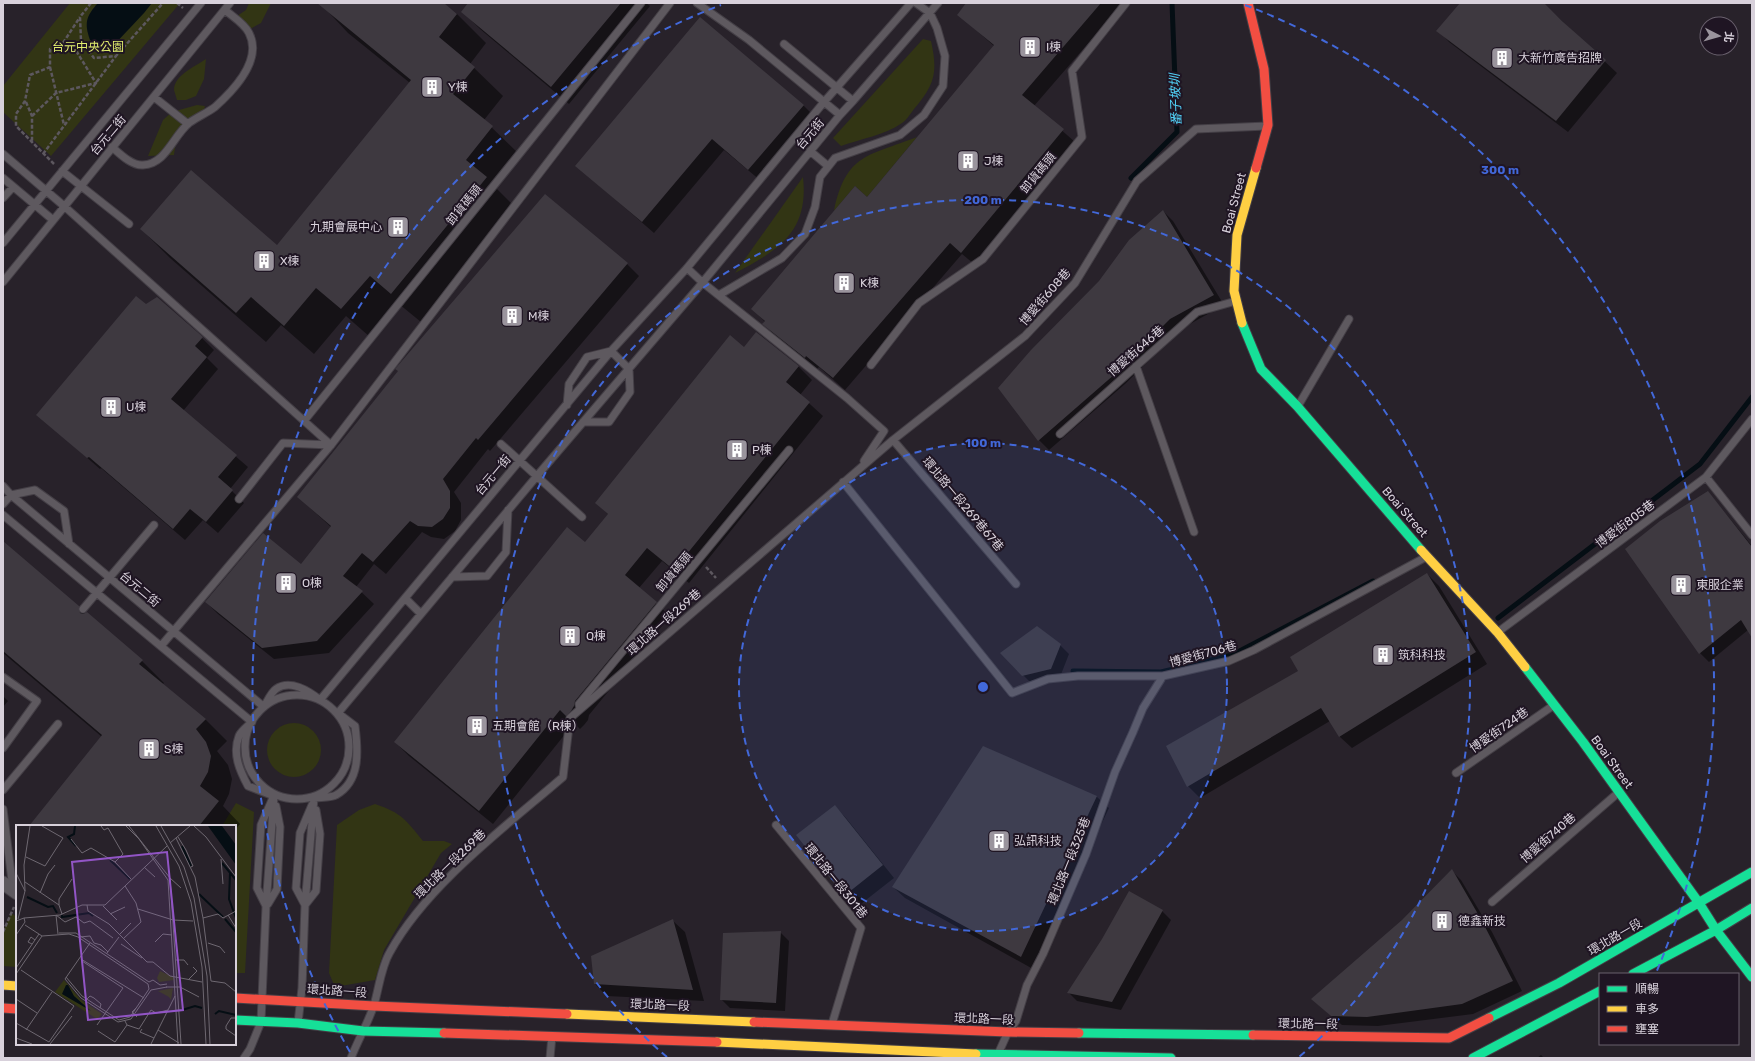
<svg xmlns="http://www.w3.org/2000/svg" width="1755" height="1061" font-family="Rubik,'Noto Sans TC',sans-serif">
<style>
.green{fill:#323514}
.water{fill:#050e14}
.shadow{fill:#0007}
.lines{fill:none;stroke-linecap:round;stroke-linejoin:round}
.stream{stroke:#050e14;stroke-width:5}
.building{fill:#3e3940}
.lane-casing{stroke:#443f46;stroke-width:9}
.street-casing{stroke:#443f46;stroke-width:15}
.fast-casing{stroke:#443f46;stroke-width:11}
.slow-casing{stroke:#443f46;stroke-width:11}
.jam-casing{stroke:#443f46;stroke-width:11}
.path{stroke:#5d585f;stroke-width:2.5;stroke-dasharray:4 2;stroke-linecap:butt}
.lane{stroke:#5e595f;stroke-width:7}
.street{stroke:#5e595f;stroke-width:13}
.fast{stroke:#16e098;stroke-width:9}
.slow{stroke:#ffcf43;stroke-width:9}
.jam{stroke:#f24e42;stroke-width:9}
.ring{fill:none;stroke:#4268d9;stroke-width:2;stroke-dasharray:7 5}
.labels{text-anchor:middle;stroke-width:4;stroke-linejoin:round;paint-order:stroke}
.park-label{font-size:12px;fill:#e0ed6d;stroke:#1f1523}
.poi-label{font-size:12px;fill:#d8d1db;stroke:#1f1523;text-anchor:start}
.street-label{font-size:12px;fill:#d8d1db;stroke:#1f1523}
.water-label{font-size:13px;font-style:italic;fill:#51d1f7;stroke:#1f1523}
.inset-river{fill:none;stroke:#050e14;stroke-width:2}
.inset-road{fill:none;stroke:#6e6871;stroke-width:1}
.view{fill:#9255c6;fill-opacity:0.15;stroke:#9255c6;stroke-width:2}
.inset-edge{fill:none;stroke:#d8d1db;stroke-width:2}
.centre{fill:#4268d9;stroke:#1f1523;stroke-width:2}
.ring-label{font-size:12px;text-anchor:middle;font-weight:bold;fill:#4268d9;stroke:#1f1523;stroke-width:4;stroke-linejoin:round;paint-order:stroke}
</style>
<rect width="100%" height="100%" fill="#28222a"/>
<path class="green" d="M70,3H180L51,156L3,112V86Z
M249,3H271L261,23L250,29L237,16L246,10Z
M923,39L931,41C938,72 935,85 914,109C910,114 907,120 902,123C885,135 860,139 841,146L833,138Z
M206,59L204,79L196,96L186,100H177C176,97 175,93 174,90C174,75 196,66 206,59Z
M197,105L205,106L202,117C183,125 177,134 174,155L148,156L163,120L172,112Z
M917,137L867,197L855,186L834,211C846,153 869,156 917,137Z
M803,177C809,232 779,250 735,273Z
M267 750a27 27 0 1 1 54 0a27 27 0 1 1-54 0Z
M236,803L254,812L245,973H235V826H222Z
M375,804C402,813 406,820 423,841H444L452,844L441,853L384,950L375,980L335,987L329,973L337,825L359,810Z
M11,913L17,917V967L3,966V932Z"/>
<path class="water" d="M98,3H152L144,13L113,46H100L90,40C84,23 86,16 98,3Z"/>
<path class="shadow" d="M320,3H443L457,14L486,43L470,64L503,96L484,120L521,156L496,188L515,207L421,322L399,304L370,337L346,316L314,354L281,325L266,342L170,258L141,229L277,246L410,83L348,33Z
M470,3H646L650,6L569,104L480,29L463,12Z
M967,3H1123L1034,106L1075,142L974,264L962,254L845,390L819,367L817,369L775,336L764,324L765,322L753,309L868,198L994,46L958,14Z
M1462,3H1543L1617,73L1568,132L1449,42L1438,30Z
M803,105L815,117L761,181L724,150L654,233L577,166Z
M1163,211L1173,221L1224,305L1181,329L1125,384L1049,450L1039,440L1100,282Z
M627,264L639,276L490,451L488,449L454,492L461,503V520L455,531L444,539L431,537L422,532L386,574L374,564L356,587L374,604L329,653L274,659L218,614L206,602L301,566L331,527L298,497Z
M146,305L202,338L214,350L207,358L218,369L183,411L248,467L230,489L244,503L218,533L203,520L185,540L101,468L100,469L37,414Z
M744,348L798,366L812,380L800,395L823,416L689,583L662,561L639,588L670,616L589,715L588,720L584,725L580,729L574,723L493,824L409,756L395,742L585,544L609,515L596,503Z
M1708,492L1752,546V634L1748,630L1709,662L1700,653L1626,549Z
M3,553L78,607L142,661L164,683L162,685L205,719L227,741L217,751L228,765L232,779L229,794L223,806L240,824L235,830V826H34L102,737L3,653Z
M1427,574L1439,586L1487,664L1352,748L1340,737L1330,721L1200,798L1188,786L1300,671Z
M1060,645L1069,654L1060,677L1032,684L1001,653Z
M3,696L8,701L3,707Z
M983,748L1097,797L1109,808L1033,969L905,898L893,887Z
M835,806L846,818L894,878L857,907L845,895L798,835Z
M1452,871L1461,880L1492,932L1522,991L1473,1014L1378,1026L1342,1025L1312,999L1403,921Z
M1162,911L1171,920L1121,1010L1077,1001L1069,993Z
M673,921L685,932L704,1001L607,996L595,984Z
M780,932L789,941L785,1011L730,1008L721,999Z
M1541,1055L1544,1058H1537Z"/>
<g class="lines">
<path class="stream" d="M1131,178L1177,132L1172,3
M1498,618L1700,464L1752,397
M1073,671L1161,672L1232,655L1373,581"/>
</g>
<path class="building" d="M317,3H444L457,14L439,37L475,67L453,94L493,126L466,160L487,177L391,294L370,276L341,309L316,288L284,326L251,297L236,313L140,229L191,170L277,245L411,80Z
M468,3H621L551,87L461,12Z
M966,3H1101L1022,95L1064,129L961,253L950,243L833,378L806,356L805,358L762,324L765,321L751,309L855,186L867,197L994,45L957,15Z
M1460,3H1544L1562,21L1606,60L1556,121L1436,31Z
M700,17L804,105L748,170L712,139L642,222L575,166Z
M545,194L628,263L478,440L476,438L443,479L450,491V508L443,519L432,527L418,526L410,521L373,562L362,553L343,576L363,591L317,641L262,648L205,602L263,533L301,564L331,526L297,497L398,371L395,369Z
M1163,210L1214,295L1170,319L1115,374L1038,441L998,388L1031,350L1099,281L1129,240Z
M136,296L146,304L157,297L203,337L195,346L207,357L171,399L237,455L218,477L233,490L206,522L190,509L173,529L89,457L87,458L36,415Z
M756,332L799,366L786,382L810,402L674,570L647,548L625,575L657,602L575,701L574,706L571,711L566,716L560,710L479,811L394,742L567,527L585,542L608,514L595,503L730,335L744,347Z
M1708,491L1752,547V638L1741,620L1699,654L1625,549L1660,521Z
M3,541L79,606L80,613L83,614L87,612L143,660L139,664L206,719L196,729L206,742L211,756L208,772L200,786L219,801L199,826H29L102,735L3,651Z
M1427,573L1476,652L1339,737L1321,708L1187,787L1166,746L1298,671L1290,657Z
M1037,626L1061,644L1051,669L1022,676L1000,653Z
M983,746L1097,796L1021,957L892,887Z
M835,805L883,865L844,896L796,835Z
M1452,869L1482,921L1513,981L1462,1004L1367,1017L1331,1016L1311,999L1402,920Z
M1129,891L1163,910L1112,1002L1067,993L1102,939Z
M673,919L693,990L594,984L591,956Z
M781,931L776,1003L720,1000L723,933Z"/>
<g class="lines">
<g class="lane-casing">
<path id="lane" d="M697,3L749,40L840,115
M784,44L853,101
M154,97L188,124
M112,147C120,154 132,166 143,165C166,164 173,136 189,123C197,117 207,113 215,107C234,90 263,60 249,33C245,24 232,16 225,10
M810,151L828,166
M3,154L64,206L331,445
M62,171L129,224
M3,178L53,220
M3,198L13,187
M3,243L201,3
M687,268L702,282L847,398L884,431L864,461
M3,282L230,3
M719,295L782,258L805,234L815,207L820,177L835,158L900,135L924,115L943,86L945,56L937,28L930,13L916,3
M871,365L919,303L983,259L1082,137L1072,71L1126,3
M1136,366L1194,532
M567,405L569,384L587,357L611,351L629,369L630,392L609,422H583
M1298,406L1349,319
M304,421L641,3
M1060,434L1197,312L1236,301
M893,440L1016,584
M501,444L582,517
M1706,477L1752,535
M843,482L1012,693L1048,679L1078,676H1163L1229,661L1254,650L1426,557
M3,486L11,495L264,707C267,702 271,692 276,689C290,679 309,691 320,700L611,351L687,268L824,102L911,3
M239,499L283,443L331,445
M3,504L11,495L35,490L64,511L69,544
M3,515L252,722C248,726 241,731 239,736C232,754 240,771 248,786L274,796
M452,577L487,576L506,552L508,510
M405,598L421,614
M83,609L154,525
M1498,632L1706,477L1752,419
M161,646L331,445L670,3
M3,677L37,701L3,748
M245 747a52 52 0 1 1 104 0a52 52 0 1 1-104 0Z
M580,709L579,704L789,450
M1456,773L1554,705
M3,790L58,724
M314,798C321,797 331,798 336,795C361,781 358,750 355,726L338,713L542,470L698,288L840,115L853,101L938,3
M3,809L13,889
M776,825L861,928L832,1024
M1492,902L1619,792
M268,904L277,889L280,827L276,806
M305,905L296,888L300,833L312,805
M305,905L316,891L320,834L316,810
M266,906L257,888L261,825L272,800
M298,1023L302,988L305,905L314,798
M998,1054L1008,1032L1016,1021L1027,985L1043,954L1086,854L1115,772L1133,732L1143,708L1163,676
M244,1058L250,1049L261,1022L266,906L274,796
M351,1058C358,1040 368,1023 374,1005C379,988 381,967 390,952C427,885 505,827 563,777L570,718L893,440L1025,336L1075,283L1137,181L1196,129L1267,126
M550,1058L552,1036"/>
</g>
<g class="street-casing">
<path id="street" d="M3,883L17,893"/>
</g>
<g class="fast-casing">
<path id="fast" d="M1242,323L1261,369L1297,406L1421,550
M1525,667L1583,742L1699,903L1716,930L1752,977
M1633,974L1716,930L1752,908
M1489,1018L1559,983L1752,872
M235,1020L298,1023L363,1031L444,1033
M1079,1033L1253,1035
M976,1054L1171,1058
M1473,1058L1600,991"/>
</g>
<g class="slow-casing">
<path id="slow" d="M1242,323L1234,291L1237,235L1256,168
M1421,550L1498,633L1525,667
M3,985L17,986
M567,1014L754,1022
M717,1042L976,1054"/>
</g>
<g class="jam-casing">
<path id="jam" d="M1248,3L1264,69L1268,125L1256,168
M235,998L374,1006L567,1014
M3,1008L17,1009
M754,1022L1008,1032L1079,1033
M444,1033L717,1042
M1253,1035L1449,1038L1489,1018"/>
</g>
<path class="path" d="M91,3L80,17L81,41L94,58L116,56L163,3
M177,3L183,8
M50,67L64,125
M26,102L32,116V143
M32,116L56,93L96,83L75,49L63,43
M43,154L116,56
M54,164L16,126V114L25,101L30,75L50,67V49L63,43L80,17
M706,567L716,578
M3,932L14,907"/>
<use href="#lane" class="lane"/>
<use href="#street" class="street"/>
<use href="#fast" class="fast"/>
<use href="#slow" class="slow"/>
<use href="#jam" class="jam"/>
</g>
<circle cx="983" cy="687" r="244" fill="#4268d9" fill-opacity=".12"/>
<g class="ring">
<circle cx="983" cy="687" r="244"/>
<path d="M667 1057A487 487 0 1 1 1299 1057"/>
<path d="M350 1052A731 731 0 0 1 721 5M1245 5A731 731 0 0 1 1656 973"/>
</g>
<defs>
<g id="building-square" transform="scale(1.15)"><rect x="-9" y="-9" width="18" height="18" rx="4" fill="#9a949d" stroke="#1f1523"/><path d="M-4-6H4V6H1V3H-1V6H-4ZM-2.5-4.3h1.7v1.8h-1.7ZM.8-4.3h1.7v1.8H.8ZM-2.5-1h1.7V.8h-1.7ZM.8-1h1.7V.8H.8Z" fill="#fff"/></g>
</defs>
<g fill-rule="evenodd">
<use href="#building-square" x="1030" y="47"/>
<use href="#building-square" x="1502" y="58"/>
<use href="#building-square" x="432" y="87"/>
<use href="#building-square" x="968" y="161"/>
<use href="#building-square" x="398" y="227"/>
<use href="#building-square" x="264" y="261"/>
<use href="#building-square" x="844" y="283"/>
<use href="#building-square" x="512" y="316"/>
<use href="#building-square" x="111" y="407"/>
<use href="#building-square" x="737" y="450"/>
<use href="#building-square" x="286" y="583"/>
<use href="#building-square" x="1681" y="585"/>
<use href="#building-square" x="570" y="636"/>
<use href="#building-square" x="1383" y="655"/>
<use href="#building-square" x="477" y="726"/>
<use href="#building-square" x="149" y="749"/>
<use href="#building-square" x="999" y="841"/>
<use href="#building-square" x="1442" y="921"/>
</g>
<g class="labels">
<g class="park-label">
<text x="88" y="51">台元中央公園</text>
</g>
<g class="poi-label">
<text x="1046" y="51">I棟</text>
<text x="1518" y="62">大新竹廣告招牌</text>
<text x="448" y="91">Y棟</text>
<text x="984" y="165">J棟</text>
<text x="382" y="231" text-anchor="end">九期會展中心</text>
<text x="280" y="265">X棟</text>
<text x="860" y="287">K棟</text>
<text x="528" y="320">M棟</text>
<text x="126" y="411">U棟</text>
<text x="752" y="454">P棟</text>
<text x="302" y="587">O棟</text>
<text x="1696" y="589">東服企業</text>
<text x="586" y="640">Q棟</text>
<text x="1398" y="659">筑科科技</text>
<text x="492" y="730">五期會館（R棟）</text>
<text x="164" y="753">S棟</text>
<text x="1014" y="845">弘訊科技</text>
<text x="1458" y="925">德鑫新技</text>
</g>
<g class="street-label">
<text transform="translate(810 134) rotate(-50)" y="4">台元街</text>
<text transform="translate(108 135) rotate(-50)" y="4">台元二街</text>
<text transform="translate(1038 173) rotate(-51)" y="4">卸貨碼頭</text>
<text transform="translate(1234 203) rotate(-75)" y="4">Boai Street</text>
<text transform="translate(464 205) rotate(-51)" y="4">卸貨碼頭</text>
<text transform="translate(1045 297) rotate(-49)" y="4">博愛街608巷</text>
<text transform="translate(1136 351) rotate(-41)" y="4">博愛街646巷</text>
<text transform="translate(493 475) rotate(-50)" y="4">台元一街</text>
<text transform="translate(963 504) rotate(50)" y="4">環北路一段269巷67巷</text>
<text transform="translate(1405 512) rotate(49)" y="4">Boai Street</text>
<text transform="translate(1625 524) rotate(-37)" y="4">博愛街805巷</text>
<text transform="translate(674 572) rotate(-50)" y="4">卸貨碼頭</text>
<text transform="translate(140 589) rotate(40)" y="4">台元二街</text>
<text transform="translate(664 622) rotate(-41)" y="4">環北路一段269巷</text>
<text transform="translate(1203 654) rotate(-15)" y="4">博愛街706巷</text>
<text transform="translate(1499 730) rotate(-35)" y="4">博愛街724巷</text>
<text transform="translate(1612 762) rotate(54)" y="4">Boai Street</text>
<text transform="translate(1548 838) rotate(-41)" y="4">博愛街740巷</text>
<text transform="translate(1069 861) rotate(-68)" y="4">環北路一段325巷</text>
<text transform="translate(450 864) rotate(-44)" y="4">環北路一段269巷</text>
<text transform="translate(836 881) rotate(51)" y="4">環北路一段301巷</text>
<text transform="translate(1615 937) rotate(-30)" y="4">環北路一段</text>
<text transform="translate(337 991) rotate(4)" y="4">環北路一段</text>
<text transform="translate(660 1005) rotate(2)" y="4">環北路一段</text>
<text transform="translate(984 1019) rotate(2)" y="4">環北路一段</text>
<text transform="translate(1308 1024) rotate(1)" y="4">環北路一段</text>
</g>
<g class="water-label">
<text transform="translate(1175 100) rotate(-92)" y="5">番子坡圳</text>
</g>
</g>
<g transform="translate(16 825)">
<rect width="220" height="220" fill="#28222a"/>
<path d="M144,146L157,152L158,155L143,157L141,153ZM48,155L64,174L86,189L81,194L39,167ZM157,163L155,175L153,172L142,166Z" fill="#323514"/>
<path d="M192,1H206L220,20V40ZM50,160H52L58,171L75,186L46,169Z" fill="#050e14"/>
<path class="inset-river" d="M59,1L58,9L52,12L60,21M166,21L175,41M94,35L114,54M206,38L220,55M214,48L213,74L220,93M183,69L207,92M11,72L32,82L37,81L41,88M46,90V92L73,88L77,91M209,94L220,107M166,185L179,181L186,183M199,189L203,186L220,190"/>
<path class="inset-road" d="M85,1L88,5L92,3L107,29L99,37M110,1L123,14L152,55L162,219M113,1L154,53L165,219M140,1L163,41L175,77L186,142L190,219M145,1L168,42L178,73L191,151L194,219M178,1L190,12L220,52M162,12L170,25L177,41L175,42M160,13L179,52L187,93L195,156L209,158L220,167M55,14L66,28L75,23L99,37L115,54M154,18L174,1M10,32L29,41L47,13L26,1M205,34L207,59M128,42L139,52M0,48L9,66L2,94M154,53L165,63M9,57L43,80L46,89M9,66L8,40L14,1M24,68L32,49L39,40M43,80V74L56,54M71,80L72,86L93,99L131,137H137L154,151L186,157M87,81L101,95M122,84L157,95L177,96M94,89L109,82M40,90L49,97L60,92L68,98L74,96L97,113M40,90L42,109M212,90L220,103M187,93L202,89L207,93L220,86M0,96L8,93L44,90L66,80H89L151,21M9,100L26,111L53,109L62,112L132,159L133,164L114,192L103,195L66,171L50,152M43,108H60L133,157L137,155L144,160L151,159M0,110L9,97L8,93M103,110L115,98M64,112L74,111L78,118L85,120L92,127M107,114L125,97L120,78L109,61M139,117L147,109L156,110M74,118L49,154L65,173L102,197L115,194L135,165L151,162M192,118L204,122L209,128M16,119L12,117L15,112L19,115M105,119L126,133M91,128L103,112M65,134L128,173M160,135H168L172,140M66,136L107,163M0,143L23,109M0,149L26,111M172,155L181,146L177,142M150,162H164L183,172M0,174L21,188M71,174L74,171L78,173L85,179L84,183M120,183L116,187L121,192M220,193H215L210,201V204L220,211M109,196L111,200L123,204L135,185L140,188L152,185M0,198L33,217L58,181L5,145M81,200L107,163M126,204L124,207L138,213M10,205L36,167M142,205L163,218M82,206L99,217L111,200M0,213L16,219M34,219L56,191M135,219L159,171"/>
<path class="view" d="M151,27L167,185L72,195L56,37Z"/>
<rect width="220" height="220" class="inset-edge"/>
</g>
<circle cx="983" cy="687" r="6" class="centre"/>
<g class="ring-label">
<text x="1500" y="174">300 m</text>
<text x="983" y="204">200 m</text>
<text x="983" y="447">100 m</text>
</g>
<rect width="1755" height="1061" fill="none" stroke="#d8d1db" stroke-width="8"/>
<rect x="1599" y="973" width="140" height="72" fill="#1f1523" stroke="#69606d"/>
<rect x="1607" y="986" width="20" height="6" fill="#16e098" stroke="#69606d"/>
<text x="1635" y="993" font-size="12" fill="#d8d1db">順暢</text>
<rect x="1607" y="1006" width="20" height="6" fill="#ffcf43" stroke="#69606d"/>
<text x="1635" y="1013" font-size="12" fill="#d8d1db">車多</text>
<rect x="1607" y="1026" width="20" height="6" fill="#f24e42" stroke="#69606d"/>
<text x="1635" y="1033" font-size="12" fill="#d8d1db">壅塞</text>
<g transform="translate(1719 36) rotate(96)"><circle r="19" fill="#1f1523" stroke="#69606d"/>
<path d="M0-3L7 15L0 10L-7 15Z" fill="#9a949d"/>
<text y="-6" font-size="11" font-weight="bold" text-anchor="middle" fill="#d8d1db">北</text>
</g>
</svg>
